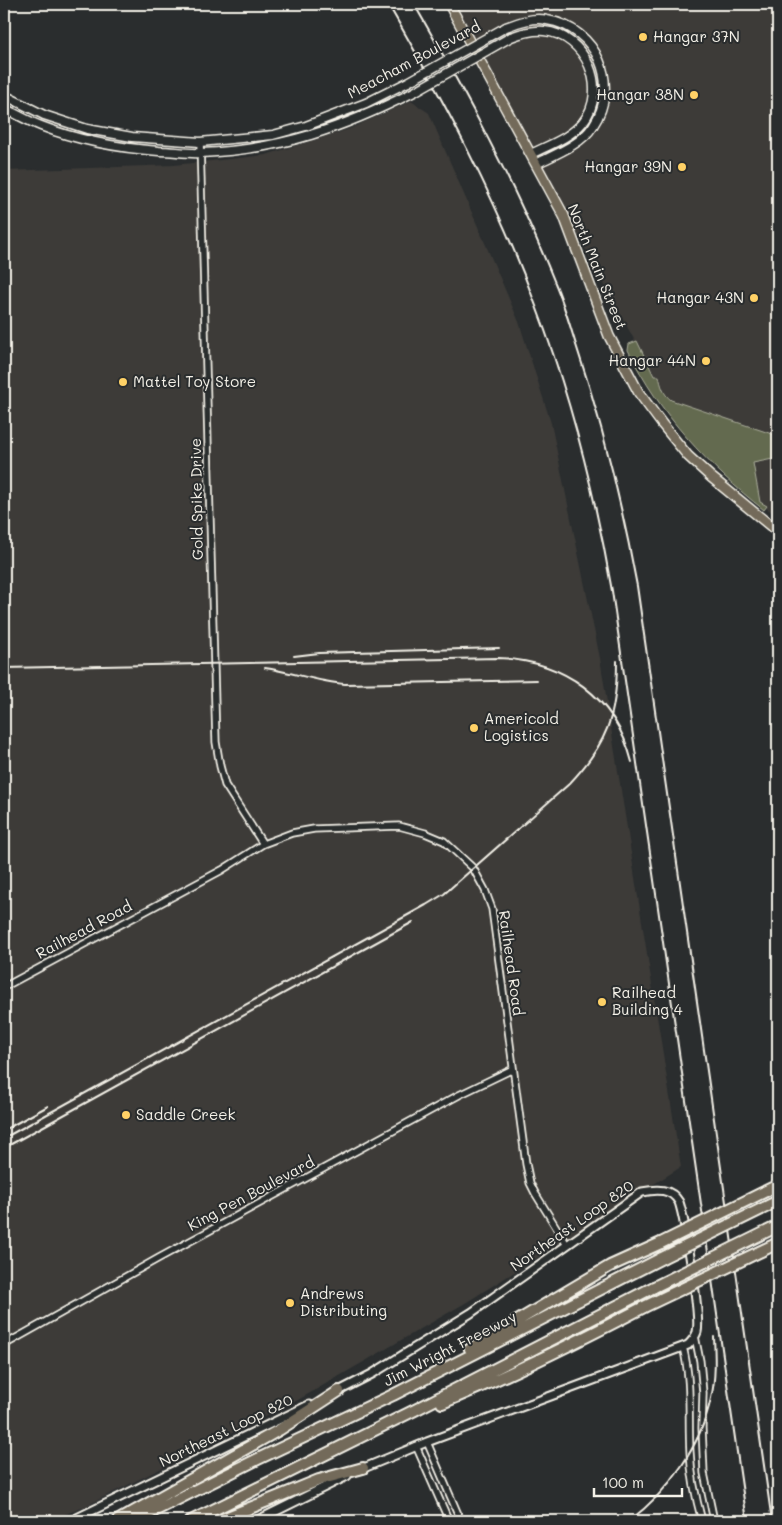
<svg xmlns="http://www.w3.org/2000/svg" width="782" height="1525" font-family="Mali,sans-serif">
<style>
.built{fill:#3c3b38}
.green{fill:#636a4f;stroke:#acae9c}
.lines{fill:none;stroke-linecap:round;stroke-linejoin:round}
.minor-casing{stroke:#f4f1e8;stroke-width:9}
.tertiary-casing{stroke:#f4f1e8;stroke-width:11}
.secondary-casing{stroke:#f4f1e8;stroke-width:11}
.primary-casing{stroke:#f4f1e8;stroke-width:12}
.motorway-casing{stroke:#f4f1e8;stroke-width:14}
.minor{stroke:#2a2d2e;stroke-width:5.5}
.tertiary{stroke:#2a2d2e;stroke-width:7}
.secondary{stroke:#2a2d2e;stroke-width:8}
.primary{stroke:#736b5a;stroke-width:9}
.motorway{stroke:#736b5a;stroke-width:10}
.rail{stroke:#f4f1e8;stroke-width:2}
.secondary-bridge-casing{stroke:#f4f1e8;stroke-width:11;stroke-linecap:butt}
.motorway-bridge-casing{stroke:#f4f1e8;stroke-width:14;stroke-linecap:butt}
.secondary-bridge{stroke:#2a2d2e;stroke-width:8}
.motorway-bridge{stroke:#736b5a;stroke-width:10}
.poi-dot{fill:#ffd166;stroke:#2a2d2e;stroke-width:2}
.labels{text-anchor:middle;stroke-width:4;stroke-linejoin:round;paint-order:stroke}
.poi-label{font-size:15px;fill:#f4f1e8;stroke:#2a2d2e;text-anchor:start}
.street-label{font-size:15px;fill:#f4f1e8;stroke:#2a2d2e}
</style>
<rect width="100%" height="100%" fill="#2a2d2e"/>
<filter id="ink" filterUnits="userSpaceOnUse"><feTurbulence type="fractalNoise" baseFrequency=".02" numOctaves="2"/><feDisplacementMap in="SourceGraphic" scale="10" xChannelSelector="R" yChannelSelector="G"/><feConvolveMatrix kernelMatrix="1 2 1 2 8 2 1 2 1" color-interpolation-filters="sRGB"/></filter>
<g filter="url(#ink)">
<path class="built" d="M453,4H778V517L740,488L693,441L657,382Z
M411,101L429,113L519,322L551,423L600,658L681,1167L467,1302L298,1400L82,1508L47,1521H4V171L174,165L266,155L349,129Z"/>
<path class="green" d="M637,341L654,376H659C661,385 663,394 671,400L778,436V458L753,463L760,502L767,506L764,510C709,467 659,414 628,350L629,344Z"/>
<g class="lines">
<g class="minor-casing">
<path id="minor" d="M200,142L216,742L220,766L225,785L263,844
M4,987L222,870L263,844L292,833L314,829L399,826L425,833L444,841L473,868L485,890L492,909L526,1164L530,1183L535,1193L567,1245
M695,1336L700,1361L703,1393L702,1428L704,1473L714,1521
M4,1345L159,1258L459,1095L513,1069
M683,1347C692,1382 688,1417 690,1452C691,1475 696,1499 702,1521
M427,1442L461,1521
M416,1446L449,1521"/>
</g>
<g class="tertiary-casing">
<path id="tertiary" d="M335,1393L372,1374L471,1313L642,1192C657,1189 671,1188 679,1202C685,1220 701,1317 697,1332C695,1338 692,1341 688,1345L427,1442L359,1470
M71,1521L309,1405
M256,1521L347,1476"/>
</g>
<g class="secondary-casing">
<path id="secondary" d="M506,27C519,22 533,17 547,20C597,28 621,84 593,126C581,145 556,154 536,164
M511,37C522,33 532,30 544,31C586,35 609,89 583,122C570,138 549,145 531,154
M4,95L44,115L87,129L132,137L200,142L273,135L306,126L366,103L408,82
M4,108C16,114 28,121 41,126C79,141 119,148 159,151C173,151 187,154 201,153C281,150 343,128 414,92"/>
</g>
<g class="primary-casing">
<path id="primary" d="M449,4L564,216L609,336L639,393L662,424L688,456L711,477L778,532"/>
</g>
<g class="motorway-casing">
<path id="motorway" d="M470,1349L610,1266L661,1243
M442,1403C511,1375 577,1342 644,1307
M117,1521L279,1430L339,1391
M134,1521L258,1459L393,1395L662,1258
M191,1521L415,1410L654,1287
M218,1521L319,1480L363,1468"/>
</g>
<use href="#minor" class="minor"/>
<use href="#tertiary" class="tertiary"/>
<use href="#secondary" class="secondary"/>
<use href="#primary" class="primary"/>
<use href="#motorway" class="motorway"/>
<path class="rail" d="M388,4C444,101 497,200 536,306C571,398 595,494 612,591L747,1521
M414,4C466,94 516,186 555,283C564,304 570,326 577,348C603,426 622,505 637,586L772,1521
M294,656L319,653L499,648
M4,668L498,658C564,661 615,696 632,762
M265,668C292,672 318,682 345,684L537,680
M4,1130L48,1106
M4,1138L426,905L444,894L569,784C607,744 617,716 617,661
M4,1148L413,922
M629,1521C669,1491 700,1448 711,1398C716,1378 715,1357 714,1337"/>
<g class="secondary-bridge-casing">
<path id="secondary-bridge" d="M408,82L506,27
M414,92L511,37"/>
</g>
<g class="motorway-bridge-casing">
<path id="motorway-bridge" d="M661,1243L778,1185
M662,1258L778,1201
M654,1287L778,1226
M644,1307L778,1243"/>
</g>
<use href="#secondary-bridge" class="secondary-bridge"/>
<use href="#motorway-bridge" class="motorway-bridge"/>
</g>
</g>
<g class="poi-dot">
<circle cx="643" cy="37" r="5"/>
<circle cx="694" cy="95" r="5"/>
<circle cx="682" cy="167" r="5"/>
<circle cx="754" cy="298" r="5"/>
<circle cx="706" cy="361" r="5"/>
<circle cx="123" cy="382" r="5"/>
<circle cx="474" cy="728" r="5"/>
<circle cx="602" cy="1002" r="5"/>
<circle cx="126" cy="1115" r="5"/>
<circle cx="290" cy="1303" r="5"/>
</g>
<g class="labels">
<g class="poi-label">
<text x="653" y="42">Hangar 37N</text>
<text x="684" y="100" text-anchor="end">Hangar 38N</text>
<text x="672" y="172" text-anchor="end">Hangar 39N</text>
<text x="744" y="303" text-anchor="end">Hangar 43N</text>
<text x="696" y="366" text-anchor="end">Hangar 44N</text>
<text x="133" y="387">Mattel Toy Store</text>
<text x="484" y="724">Americold<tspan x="484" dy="17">Logistics</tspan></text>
<text x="612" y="998">Railhead<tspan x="612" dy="17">Building 4</tspan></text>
<text x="136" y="1120">Saddle Creek</text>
<text x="300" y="1299">Andrews<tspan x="300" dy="17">Distributing</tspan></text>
</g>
<g class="street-label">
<text transform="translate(414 60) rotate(-28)" y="5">Meacham Boulevard</text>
<text transform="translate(597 267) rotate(68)" y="5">North Main Street</text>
<text transform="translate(197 499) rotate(-91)" y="5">Gold Spike Drive</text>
<text transform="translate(84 930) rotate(-28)" y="5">Railhead Road</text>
<text transform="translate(511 963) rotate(82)" y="5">Railhead Road</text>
<text transform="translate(251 1194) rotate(-28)" y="5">King Pen Boulevard</text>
<text transform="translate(572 1226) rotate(-35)" y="5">Northeast Loop 820</text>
<text transform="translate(450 1349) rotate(-27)" y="5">Jim Wright Freeway</text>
<text transform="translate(226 1431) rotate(-26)" y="5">Northeast Loop 820</text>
</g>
</g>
<rect width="782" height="1525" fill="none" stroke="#2a2d2e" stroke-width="20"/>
<rect x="10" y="10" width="762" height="1505" fill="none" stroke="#f4f1e8" stroke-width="2" filter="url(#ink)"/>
<path d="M594 1488v8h88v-8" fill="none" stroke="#f4f1e8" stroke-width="2.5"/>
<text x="602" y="1488" font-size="15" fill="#f4f1e8" stroke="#2a2d2e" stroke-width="4" paint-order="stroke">100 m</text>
</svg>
